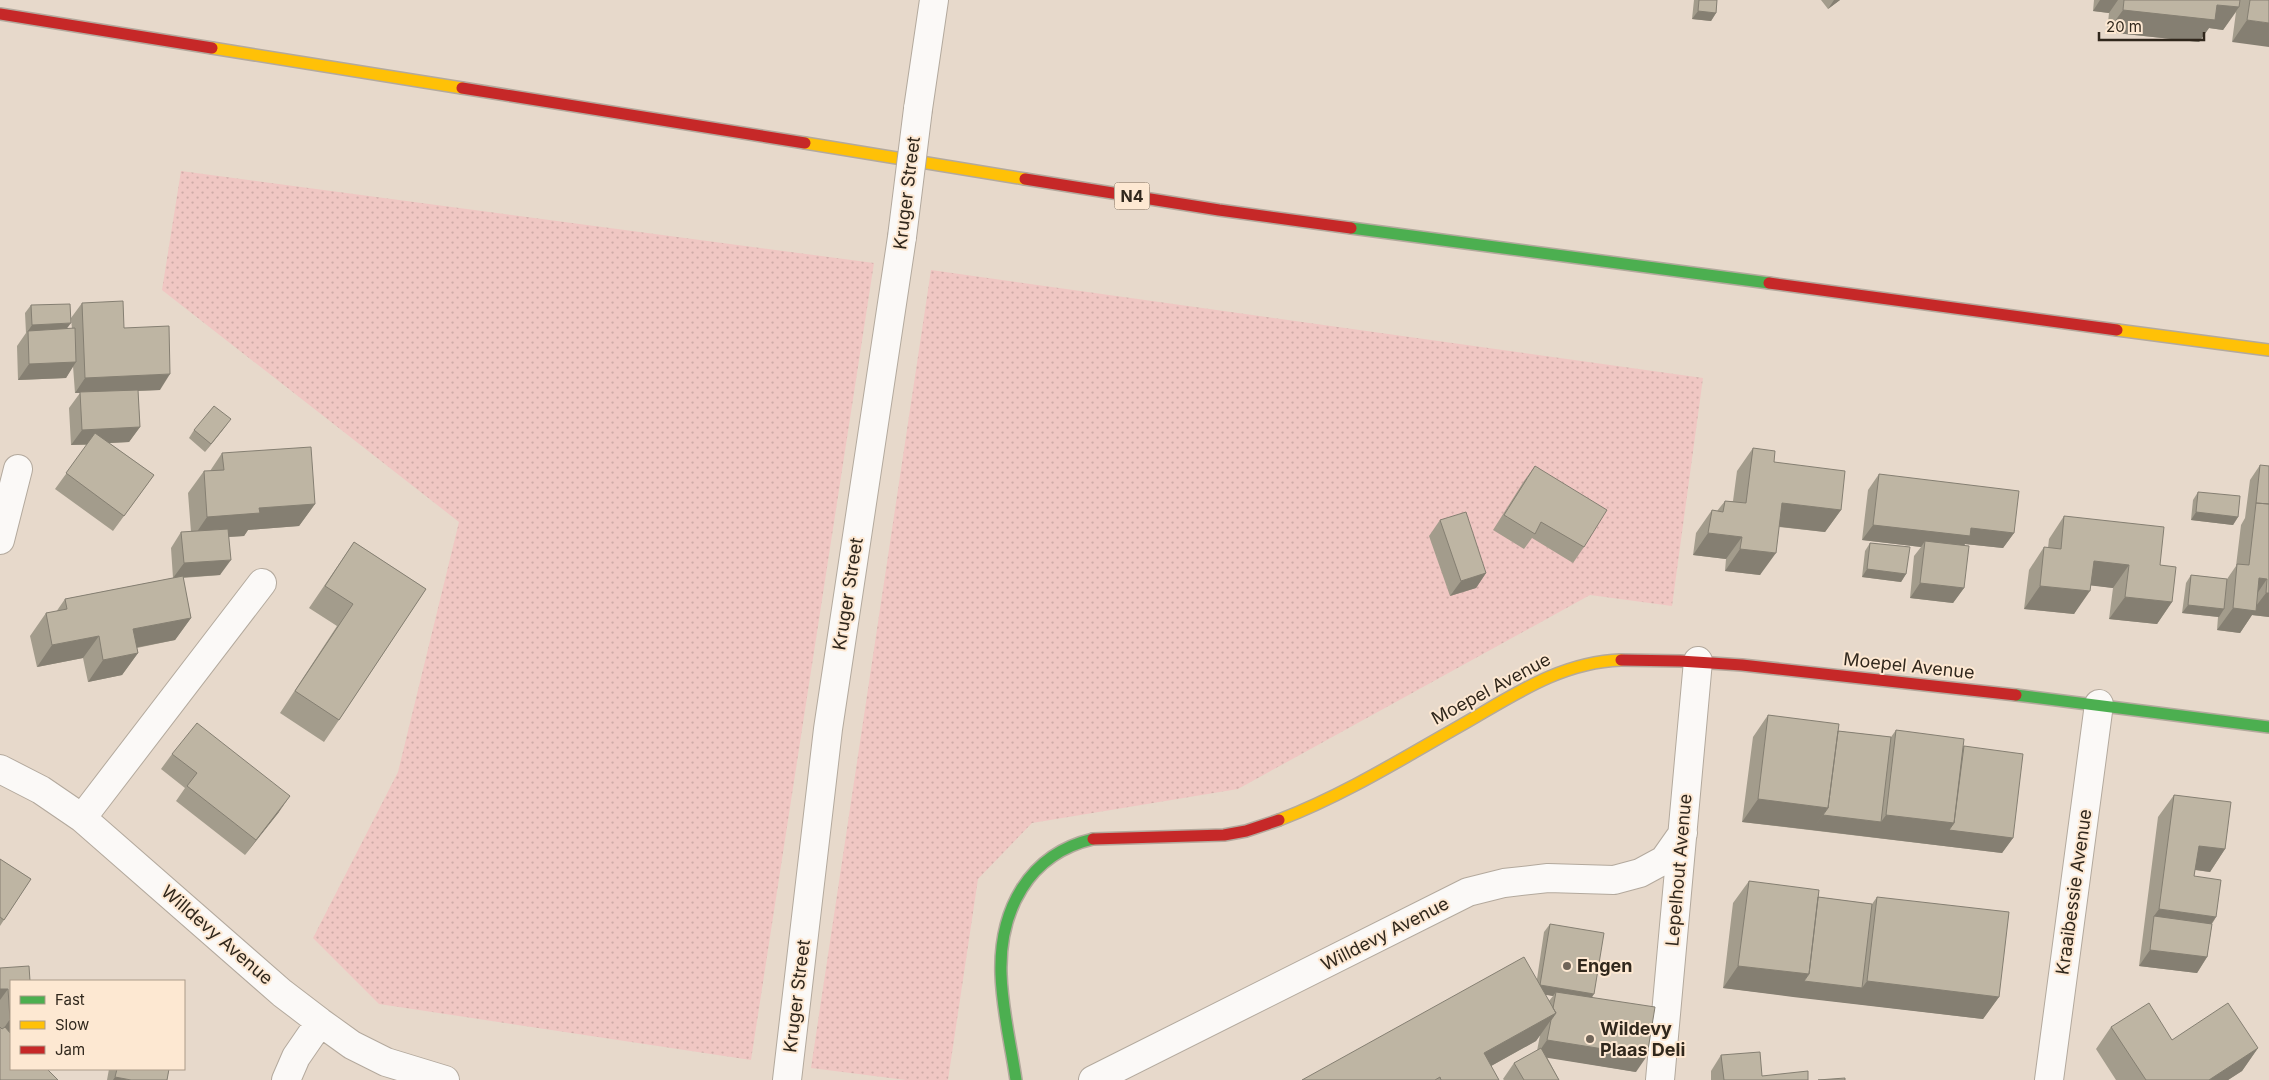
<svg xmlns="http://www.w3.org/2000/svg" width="2269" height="1080" font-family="Inter,sans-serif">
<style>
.grass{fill:url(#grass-dots)}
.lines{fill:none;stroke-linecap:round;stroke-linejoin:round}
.street-casing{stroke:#b3a99d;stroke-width:30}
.fast-casing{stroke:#b3a99d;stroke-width:14}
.slow-casing{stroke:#b3a99d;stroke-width:14}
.jam-casing{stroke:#b3a99d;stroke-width:14}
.street{stroke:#fbf9f7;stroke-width:28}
.fast{stroke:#4caf50;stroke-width:11}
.slow{stroke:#ffc107;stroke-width:11}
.jam{stroke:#c62828;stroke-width:11}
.street-bridge-casing{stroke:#b3a99d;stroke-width:30;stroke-linecap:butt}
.street-bridge{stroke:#fbf9f7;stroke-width:28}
.wall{fill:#a39c8c;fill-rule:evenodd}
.shaded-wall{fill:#857f72}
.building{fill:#beb5a3;stroke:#857f72}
.poi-dot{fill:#706559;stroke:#fde8d2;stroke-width:2}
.labels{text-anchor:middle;stroke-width:4;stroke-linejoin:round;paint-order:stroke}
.shield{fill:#fde8d2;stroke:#6e6153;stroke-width:1}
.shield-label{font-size:16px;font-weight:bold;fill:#30271c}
.street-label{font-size:18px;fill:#30271c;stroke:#fde8d2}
.poi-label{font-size:18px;font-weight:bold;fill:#30271c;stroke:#fde8d2;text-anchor:start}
</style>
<defs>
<pattern id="grass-dots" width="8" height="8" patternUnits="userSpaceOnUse" patternTransform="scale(1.25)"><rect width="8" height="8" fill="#f0c7c3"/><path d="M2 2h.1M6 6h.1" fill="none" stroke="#ceaba7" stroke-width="1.8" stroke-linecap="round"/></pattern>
</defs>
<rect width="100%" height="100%" fill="#e7d9cb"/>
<path class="grass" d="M181,171L874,263L751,1060L379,1004L313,938L398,772L459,522L162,290Z
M931,270L1703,378L1672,606L1590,595L1238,789L1032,823L978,879L948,1080H906L811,1068Z"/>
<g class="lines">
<g class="street-casing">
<path id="street" d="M918,109L934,0
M0,540L18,469
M0,769L41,790L82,818L282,993L320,1022L352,1045L386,1062L445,1080
M82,818L262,583
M286,1080L296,1057L320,1022
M787,1080L828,729L902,237
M1093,1080L1468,892L1504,883L1548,878L1614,880L1640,873L1664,860L1683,833
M1660,1080L1698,661
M2049,1080L2099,704"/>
</g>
<g class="fast-casing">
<path id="fast" d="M1351,228L1769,283
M2016,695L2269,727
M1016,1080C1011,1045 1002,1010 1001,974C999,911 1028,854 1093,839"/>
</g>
<g class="slow-casing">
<path id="slow" d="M212,48L462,88
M805,143L1025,179
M2117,330L2269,350
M1279,820C1342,796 1400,760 1458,727C1511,697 1559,662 1621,660"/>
</g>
<g class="jam-casing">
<path id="jam" d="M0,14L212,48
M462,88L805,143
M1025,179L1219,210L1351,228
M1769,283L2117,330
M1621,660L1680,661L1742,665L2016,695
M1093,839L1224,835L1246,831L1279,820"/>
</g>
<use href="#street" class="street"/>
<use href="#fast" class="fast"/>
<use href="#slow" class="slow"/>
<use href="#jam" class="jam"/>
<g class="street-bridge-casing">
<path id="street-bridge" d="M902,237L918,109"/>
</g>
<use href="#street-bridge" class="street-bridge"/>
</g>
<path class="wall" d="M1694,0H1717L1716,13L1711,21L1692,19Z
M1821,0H1840L1828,9Z
M2094,0H2269L2232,42L2236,12L2223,30L2209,28L2199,42L2107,32L2109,13L2093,11Z
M82,303L124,328L160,390L138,391L140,427L129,442L109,443L154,475L113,531L55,489L87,445H71L69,408L80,393H75L73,366L66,378L18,380L17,346L26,333L25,313L31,305L67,329H72L71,318Z
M225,427L205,452L189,438L194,430Z
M1753,448L1841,510L1825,532L1779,527L1760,575L1725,571L1726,559L1693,555L1696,533L1712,510L1717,511L1725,501H1733L1737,471Z
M222,453L315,504L299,526L248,530L244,536L229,537L220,575L183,578L191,618L175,640L137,648L138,653L122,675L88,682L83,658L37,667L30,636L46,613L56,612L65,599L173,578L171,548L181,532H191L188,493L204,471H210Z
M2260,465L2269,617L2252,615L2240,633L2217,630L2218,617L2182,613L2186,583L2191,575L2227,579L2236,566L2241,525L2245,518L2250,480Z
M1535,466L1584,547L1573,563L1532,538L1524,549L1493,530L1524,481Z
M1879,474L2014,533L2003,548L1965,544L1964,546V588L1953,603L1910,598L1914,556L1921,547L1862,540L1868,490Z
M2198,492L2238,517L2233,525L2191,520L2193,500Z
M2064,516L2160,565L2172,602L2157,624L2109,619L2113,588L2091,585L2074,614L2024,609L2029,570L2044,547L2048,548L2049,539Z
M1440,520L1486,573L1476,588L1450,596L1429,536Z
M354,542L426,589L339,720L324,742L280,713L337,626L309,608Z
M1870,543L1906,574L1901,582L1862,577L1865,551Z
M1768,715L1838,731L1891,737L1896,730L1964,746L2013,838L2002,853L1742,822L1753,737Z
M172,754L279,812L245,855L176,801L185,788L161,769Z
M2174,795L2225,849L2210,872L2195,870L2194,876L2216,917L2212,924L2207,957L2197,973L2139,966L2158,817Z
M0,859L31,879L0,926Z
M1749,881L1818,897L1872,904L1877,897L1999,997L1983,1019L1723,988L1733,903Z
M1550,924L1636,1072L1547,1057L1559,1080H1504L1503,1079L1514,1063L1537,1051L1540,1035L1536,1041L1491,1066L1499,1080H1302L1537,979L1544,932ZM1545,994L1553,996L1549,1001Z
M0,968L11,981V1069L0,1080Z
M2111,1027L2172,1040L2258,1048L2242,1071L2228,1080H2116L2096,1049Z
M1721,1055L1762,1076L1808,1080H1711V1071Z
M109,1069H169L167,1080H107Z"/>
<path class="shaded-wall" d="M1834,0H1840L1828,9Z
M2100,0H2118L2109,13L2093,11Z
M2217,5L2239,7L2223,30L2209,28L2199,42L2107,32L2123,10Z
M1698,11L1716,13L1711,21L1692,19Z
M2247,20L2269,23V47L2232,42Z
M71,323L65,331H28L32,325Z
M76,362L66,378L18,380L29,364Z
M170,374L160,390L75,393L85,378Z
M231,419L225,427L205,452L211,444Z
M140,427L129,442L71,445L82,430Z
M1782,503L1841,510L1825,532L1766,525Z
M315,504L299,526L248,530L244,536L192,539L207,517L259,508Z
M2196,512L2238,517L2233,525L2191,520Z
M1873,525L1971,528L2014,533L2003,548L1965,544L1959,552L1925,541L1921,547L1862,540Z
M1708,533L1742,537L1726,559L1693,555Z
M1740,549L1776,553L1760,575L1725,571Z
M231,560L220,575L173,578L184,563Z
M2094,561L2129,565L2113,588L2078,584Z
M1867,569L1906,574L1901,582L1862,577Z
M1486,573L1476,588L1450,596L1461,581Z
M2259,578L2267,579L2252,601Z
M1920,583L1964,588L1953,603L1910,598Z
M2040,586L2090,591L2074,614L2024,609Z
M2266,593H2269V617L2252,615L2240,633L2217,630L2233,608L2253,610Z
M2125,597L2172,602L2157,624L2109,619Z
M2188,605L2224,609L2219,617L2182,613Z
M191,618L175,640L118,651L133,629Z
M99,636L83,658L37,667L52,645Z
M138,653L122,675L88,682L103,660Z
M290,796L279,812L245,855L256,840Z
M1758,799L1828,808L1812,830L1742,822Z
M1823,815L1881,822L1886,815L1954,823L2013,838L2002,853L1812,830Z
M2199,846L2225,849L2210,872L2183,868Z
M2159,909L2216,917L2201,939L2154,916Z
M2150,950L2207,957L2197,973L2139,966Z
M1738,966L1809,974L1793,997L1723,988Z
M1804,981L1862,988L1867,981L1999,997L1983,1019L1793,997Z
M1540,985L1594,994L1589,1002L1556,992L1553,996L1534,993Z
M0,989H8L0,1000Z
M1556,1013L1536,1041L1466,1080L1484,1053Z
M10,1019H11V1034H0Z
M1547,1040L1647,1056L1636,1072L1536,1056Z
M2258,1048L2242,1071L2228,1080H2209Z
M115,1077L131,1080H113Z"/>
<path class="building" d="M1699,0H1717L1716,13L1698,11Z
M2124,0H2240L2239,7L2217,5L2215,20L2123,10Z
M2250,0H2269V23L2247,20Z
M123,301L124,328L169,326L170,374L85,378L82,303Z
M70,304L71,323L32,325L31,305Z
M75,328L76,362L29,364L28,331Z
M138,390L140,427L82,430L80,392Z
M214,406L231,419L211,444L194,430Z
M95,433L154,475L124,516L66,473Z
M311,447L315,504L259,508L260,513L207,517L204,471L224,470L222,453Z
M1753,448L1775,451L1774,462L1845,471L1841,510L1782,503L1776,553L1740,549L1742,537L1708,533L1712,510L1723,512L1725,501L1746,503Z
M2260,465L2269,466V504L2256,503Z
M1535,466L1607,510L1584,547L1541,522L1535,534L1504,515Z
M1879,474L2019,491L2014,533L1971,528L1970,536L1873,525Z
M2198,492L2240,496L2238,517L2196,512Z
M2256,503L2269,504V593H2266L2267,579L2259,578L2256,611L2233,608L2237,564L2249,565Z
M1466,512L1486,573L1461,581L1440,520Z
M2064,516L2164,527L2160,565L2176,567L2172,602L2125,597L2129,565L2094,561L2090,591L2040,586L2044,547L2061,549Z
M228,529L231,560L184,563L181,532Z
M1925,541L1969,546L1964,588L1920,583Z
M354,542L426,589L339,720L295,691L353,604L325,586Z
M1870,543L1910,547L1906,574L1867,569Z
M2191,575L2227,579L2224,609L2188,605Z
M183,576L191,618L133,629L138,653L103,660L99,636L52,645L46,613L67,609L65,599Z
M1768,715L1839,724L1828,808L1758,799Z
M197,723L290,796L256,840L187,786L197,773L172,754Z
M1896,730L1964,739L1954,823L1886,815Z
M1838,731L1891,737L1881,822L1823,815L1828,808Z
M1964,746L2023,754L2013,838L1949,830L1954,823Z
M2174,795L2231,802L2225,849L2199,846L2194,876L2221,880L2216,917L2159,909Z
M0,859L31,879L4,920L0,917Z
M1749,881L1819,890L1809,974L1738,966Z
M1818,897L1872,904L1862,988L1804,981L1809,974Z
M1877,897L2009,912L1999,997L1867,981Z
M2154,916L2212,924L2207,957L2150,950Z
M1550,924L1604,933L1594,994L1540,985Z
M1524,957L1556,1013L1484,1053L1499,1080H1441L1440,1077L1435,1080H1302Z
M29,966L30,981H11V1019H10L8,989H0V968Z
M1556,992L1655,1007L1647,1056L1547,1040L1551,1020L1556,1013L1553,1008Z
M2149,1003L2172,1040L2228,1003L2258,1048L2209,1080H2146L2111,1027Z
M0,1027L2,1029L5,1027L11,1034V1069H47L58,1080H0Z
M1541,1048L1559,1080H1524L1514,1063Z
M1760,1052L1762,1076L1808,1071V1080H1724L1721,1055Z
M117,1069H169L167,1080H131L115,1077Z
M1845,1078V1080H1818Z"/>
<g class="poi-dot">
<circle cx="1567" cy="966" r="5"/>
<circle cx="1590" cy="1039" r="5"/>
</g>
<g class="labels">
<rect class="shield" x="1114.5" y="182.5" width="35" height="27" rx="4"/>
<g class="shield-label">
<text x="1132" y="202">N4</text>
</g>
<g class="street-label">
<text transform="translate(907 193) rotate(-83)" y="6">Kruger Street</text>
<text transform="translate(848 594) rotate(-81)" y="6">Kruger Street</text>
<text transform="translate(1909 666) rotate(6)" y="6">Moepel Avenue</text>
<text transform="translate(1491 689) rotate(-28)" y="6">Moepel Avenue</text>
<text transform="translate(1679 870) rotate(-85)" y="6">Lepelhout Avenue</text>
<text transform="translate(2074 892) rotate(-82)" y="6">Kraaibessie Avenue</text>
<text transform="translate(1385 934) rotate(-27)" y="6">Willdevy Avenue</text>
<text transform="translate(217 935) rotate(41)" y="6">Willdevy Avenue</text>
<text transform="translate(797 996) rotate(-83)" y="6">Kruger Street</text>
</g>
<g class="poi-label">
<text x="1577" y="972">Engen</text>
<text x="1600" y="1035">Wildevy<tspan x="1600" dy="21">Plaas Deli</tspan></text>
</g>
</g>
<rect x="10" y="980" width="175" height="90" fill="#fde8d2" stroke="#ab9b89"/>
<rect x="20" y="996" width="25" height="8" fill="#4caf50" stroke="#ab9b89"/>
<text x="55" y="1005" font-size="15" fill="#30271c">Fast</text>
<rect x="20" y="1021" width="25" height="8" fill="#ffc107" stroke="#ab9b89"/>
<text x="55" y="1030" font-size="15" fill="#30271c">Slow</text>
<rect x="20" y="1046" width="25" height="8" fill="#c62828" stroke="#ab9b89"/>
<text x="55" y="1055" font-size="15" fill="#30271c">Jam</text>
<path d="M2099 32v8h105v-8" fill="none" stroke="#30271c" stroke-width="2.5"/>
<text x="2106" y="32" font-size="15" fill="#30271c" stroke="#fde8d2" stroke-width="4" paint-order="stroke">20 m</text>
</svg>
